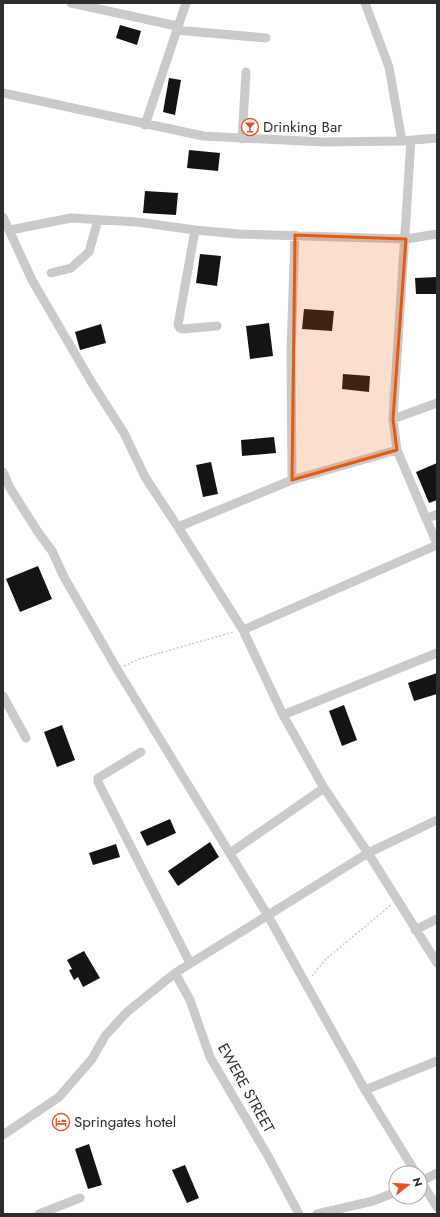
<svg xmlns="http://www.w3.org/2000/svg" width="440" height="1217" font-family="Jost,sans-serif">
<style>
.building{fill:#141414}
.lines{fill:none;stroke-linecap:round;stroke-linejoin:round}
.path{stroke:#cacaca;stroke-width:1.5;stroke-dasharray:2 2;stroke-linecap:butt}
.minor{stroke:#cacaca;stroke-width:9}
.marked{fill:#e8590c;fill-opacity:0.2;stroke:#e8590c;stroke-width:3;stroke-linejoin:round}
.labels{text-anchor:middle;stroke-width:4;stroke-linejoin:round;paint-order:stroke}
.poi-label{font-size:15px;fill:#2d2d2d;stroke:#fff;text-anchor:start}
.street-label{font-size:15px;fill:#2d2d2d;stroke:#fff}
</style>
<rect width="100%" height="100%" fill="#fff"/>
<path class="building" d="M120,25L141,31L137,45L116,38Z
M169,78L181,80L175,115L163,112Z
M189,150L220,153L218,171L187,168Z
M145,191L178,193L176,215L143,213Z
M200,254L221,256L217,286L196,283Z
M437,277V294H416L415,278Z
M304,309L334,311L332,331L302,329Z
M269,323L273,356L250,359L246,326Z
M101,324L106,343L80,350L75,332Z
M343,374L370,376L369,392L342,389Z
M274,437L276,453L242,456L241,440Z
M211,462L218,494L203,497L196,465Z
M437,463V500L429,503L416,472Z
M38,566L52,599L20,612L6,579Z
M437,673V694L414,701L408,683Z
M344,705L357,740L342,746L329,711Z
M62,725L75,760L57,767L44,732Z
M170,819L176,833L147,846L140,832Z
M210,842L219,857L178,886L168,871Z
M116,844L120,857L93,865L89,853Z
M84,951L100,978L83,987L78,977L74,980L69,970L72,969L67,960Z
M89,1144L102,1185L88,1189L75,1149Z
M185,1165L199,1198L187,1203L172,1170Z"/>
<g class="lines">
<path class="path" d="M124,666L139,659L233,632
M312,976L327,958L391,905"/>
<path class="minor" d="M71,3L177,26
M365,3L389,67L402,141
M176,30L266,38
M3,93L203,136L323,142L402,141L437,138
M145,125L186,3
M242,139L246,72
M411,140L393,419L397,450L437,544
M3,217L32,280L92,383L124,433L145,477L178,527L292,480L397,450
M10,230L71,218L137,222L195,230L239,234L406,239L437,234
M195,230L178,325L180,328L182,329L217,326
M51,273L71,268L89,252L98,220
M393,419L437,403
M3,472L10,488L38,532L52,551L64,577L117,669L267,914L365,1090L416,1173
M292,480L291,350L295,235
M426,519L437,514
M178,527L243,630L283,715L324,788L368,853L437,963
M243,630L437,545
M3,696L26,738
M283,715L437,653
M141,752L98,778V782L190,963
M230,853L324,788
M415,930L437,919
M175,973L190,1000L210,1057L268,1156L299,1214
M365,1090L437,1061
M3,1135L59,1097L92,1059L105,1036L127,1012L175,973L368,853L437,820
M420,1180L437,1207
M420,1182L437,1173
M39,1214L80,1198
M317,1214L373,1201L396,1192"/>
</g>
<path class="marked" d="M295,235L406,239L393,419L397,450L292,480Z"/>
<defs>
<g id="bar-ring" transform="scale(0.9)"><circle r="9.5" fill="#fff" stroke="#e84e2a" stroke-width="1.5"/><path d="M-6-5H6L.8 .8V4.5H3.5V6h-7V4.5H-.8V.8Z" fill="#e84e2a"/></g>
<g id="hotel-ring" transform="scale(0.9)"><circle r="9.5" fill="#fff" stroke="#e84e2a" stroke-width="1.5"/><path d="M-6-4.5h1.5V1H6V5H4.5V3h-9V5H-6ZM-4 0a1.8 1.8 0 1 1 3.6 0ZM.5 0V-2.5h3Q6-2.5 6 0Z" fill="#e84e2a"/></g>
</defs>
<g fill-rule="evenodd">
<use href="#bar-ring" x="250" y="127"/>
<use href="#hotel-ring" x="61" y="1122"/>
</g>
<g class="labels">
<g class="poi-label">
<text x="263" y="132">Drinking Bar</text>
<text x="74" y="1127">Springates hotel</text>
</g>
<g class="street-label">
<text transform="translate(246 1088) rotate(61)" y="5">EWERE STREET</text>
</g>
</g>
<rect width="440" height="1217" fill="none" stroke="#2d2d2d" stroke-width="8"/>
<g transform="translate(408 1185) rotate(73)"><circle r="19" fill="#ffffff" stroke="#ababab"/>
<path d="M0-3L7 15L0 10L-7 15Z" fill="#e84e2a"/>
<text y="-6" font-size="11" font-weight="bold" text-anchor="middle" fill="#2d2d2d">N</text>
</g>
</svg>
